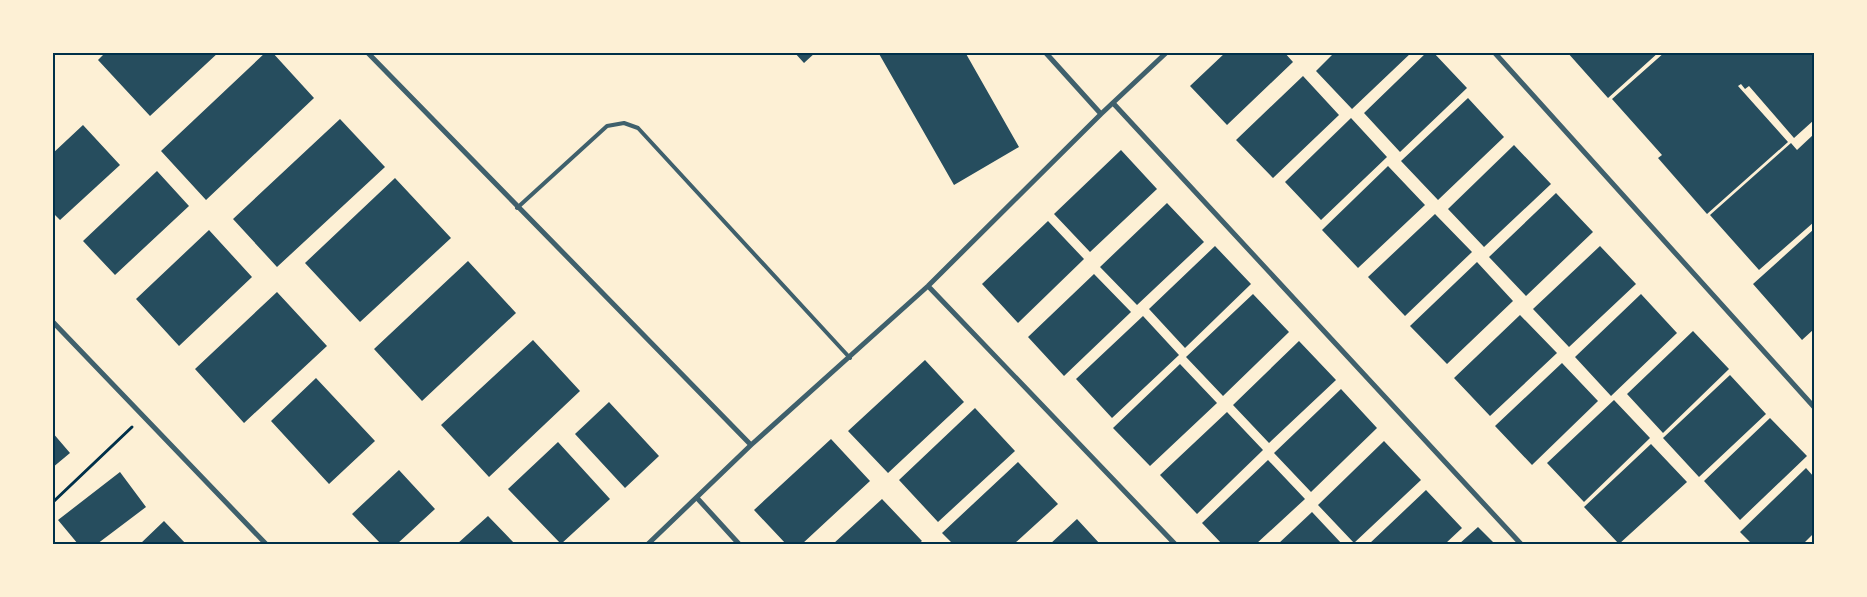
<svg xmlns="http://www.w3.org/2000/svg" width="1867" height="597" font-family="Inter,sans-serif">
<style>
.building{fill:#264d5e}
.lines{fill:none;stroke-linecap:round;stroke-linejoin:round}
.path{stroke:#003049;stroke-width:3}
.service{stroke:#3f606c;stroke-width:4}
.minor{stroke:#3f606c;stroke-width:5}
.neatline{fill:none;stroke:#003049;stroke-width:2}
</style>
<rect width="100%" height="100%" fill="#fdf0d5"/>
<path class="building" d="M106,52H219L150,116L98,60Z
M266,52H272L314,98L206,200L161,151Z
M794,52H816L804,63Z
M878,52H965L1019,147L954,185Z
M1226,52H1284L1293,62L1227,125L1190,86Z
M1335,52H1412L1352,109L1316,71Z
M1427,52H1433L1467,88L1400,152L1364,113Z
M1567,52H1659L1608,98Z
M1665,52H1814V120L1794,138L1749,86L1745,89L1741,84L1738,86L1788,142L1707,214L1658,158L1662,155L1612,99Z
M1303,76L1339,115L1273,178L1236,140Z
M1468,98L1504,137L1438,200L1401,161Z
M1351,118L1387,157L1321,220L1285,182Z
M340,119L385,167L277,267L233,219Z
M83,125L120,165L60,220L52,212V154Z
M1814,134V222L1759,270L1710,215L1791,143L1797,150Z
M1514,145L1551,184L1484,247L1448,209Z
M1121,150L1157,189L1090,252L1054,214Z
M1388,166L1425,205L1358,268L1322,230Z
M157,171L189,206L115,275L83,241Z
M395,178L451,238L360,322L305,263Z
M1556,193L1593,232L1526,296L1489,257Z
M1167,203L1204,242L1137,305L1100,267Z
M1435,214L1472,252L1405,316L1368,277Z
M1048,221L1084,259L1018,323L982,284Z
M1814,229V329L1802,340L1753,284Z
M209,230L252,277L179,346L136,299Z
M1215,246L1251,284L1185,348L1149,309Z
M1600,246L1636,284L1569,347L1533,309Z
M468,261L516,313L422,401L374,349Z
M1477,262L1513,301L1447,364L1410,326Z
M1094,274L1131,312L1064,376L1028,337Z
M277,292L327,346L244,423L195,369Z
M1253,294L1289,332L1223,396L1186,357Z
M1641,294L1677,333L1611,396L1575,357Z
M1520,315L1557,353L1490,416L1454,378Z
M1143,316L1179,355L1112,418L1076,379Z
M1693,331L1729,369L1663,433L1627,394Z
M533,340L580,391L489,477L441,425Z
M1299,341L1336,380L1269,443L1233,405Z
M925,360L964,402L888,473L848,431Z
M1562,363L1598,401L1532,465L1495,426Z
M1180,364L1217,403L1150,466L1113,428Z
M1730,375L1766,414L1699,477L1663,438Z
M316,378L375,441L329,484L271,421Z
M1341,389L1377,428L1311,492L1274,453Z
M1614,400L1650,438L1584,502L1547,463Z
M609,402L659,456L625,488L575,434Z
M975,408L1015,451L938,522L899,480Z
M1227,412L1263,450L1197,514L1160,475Z
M1770,418L1807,456L1740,520L1704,481Z
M52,432L70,453L52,468Z
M831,439L870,481L802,544H786L754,510Z
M1384,441L1421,480L1354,543L1318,505Z
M558,442L610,499L561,544L508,489Z
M1651,444L1687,482L1619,544L1584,507Z
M1268,460L1305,499L1256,544H1222L1202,523Z
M1018,462L1058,504L1014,544H953L942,533Z
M1806,468L1814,477V533L1803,544H1752L1740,532Z
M399,470L435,509L397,544H381L352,514Z
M120,472L146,507L97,544H78L58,520Z
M1426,490L1462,528L1445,544H1369Z
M882,499L922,541L918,544H833Z
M1312,512L1342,544H1278Z
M488,516L515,544H457Z
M1077,519L1100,544H1050Z
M164,521L186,544H140Z
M1478,527L1495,544H1459Z"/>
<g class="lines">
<path class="path" d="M52,503L132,427"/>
<path class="service" d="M517,208L607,126L624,123L638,128L850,358"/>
<path class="minor" d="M367,52L751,445
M1045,52L1101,114
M1494,52L1814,407
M1113,103L1521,544
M928,286L1175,544
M52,321L266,544
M698,499L739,544
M648,544L751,445L928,286L1101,114L1167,52"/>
</g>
<rect width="1867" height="597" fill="none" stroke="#fdf0d5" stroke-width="108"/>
<rect x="54" y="54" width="1759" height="489" class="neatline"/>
</svg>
